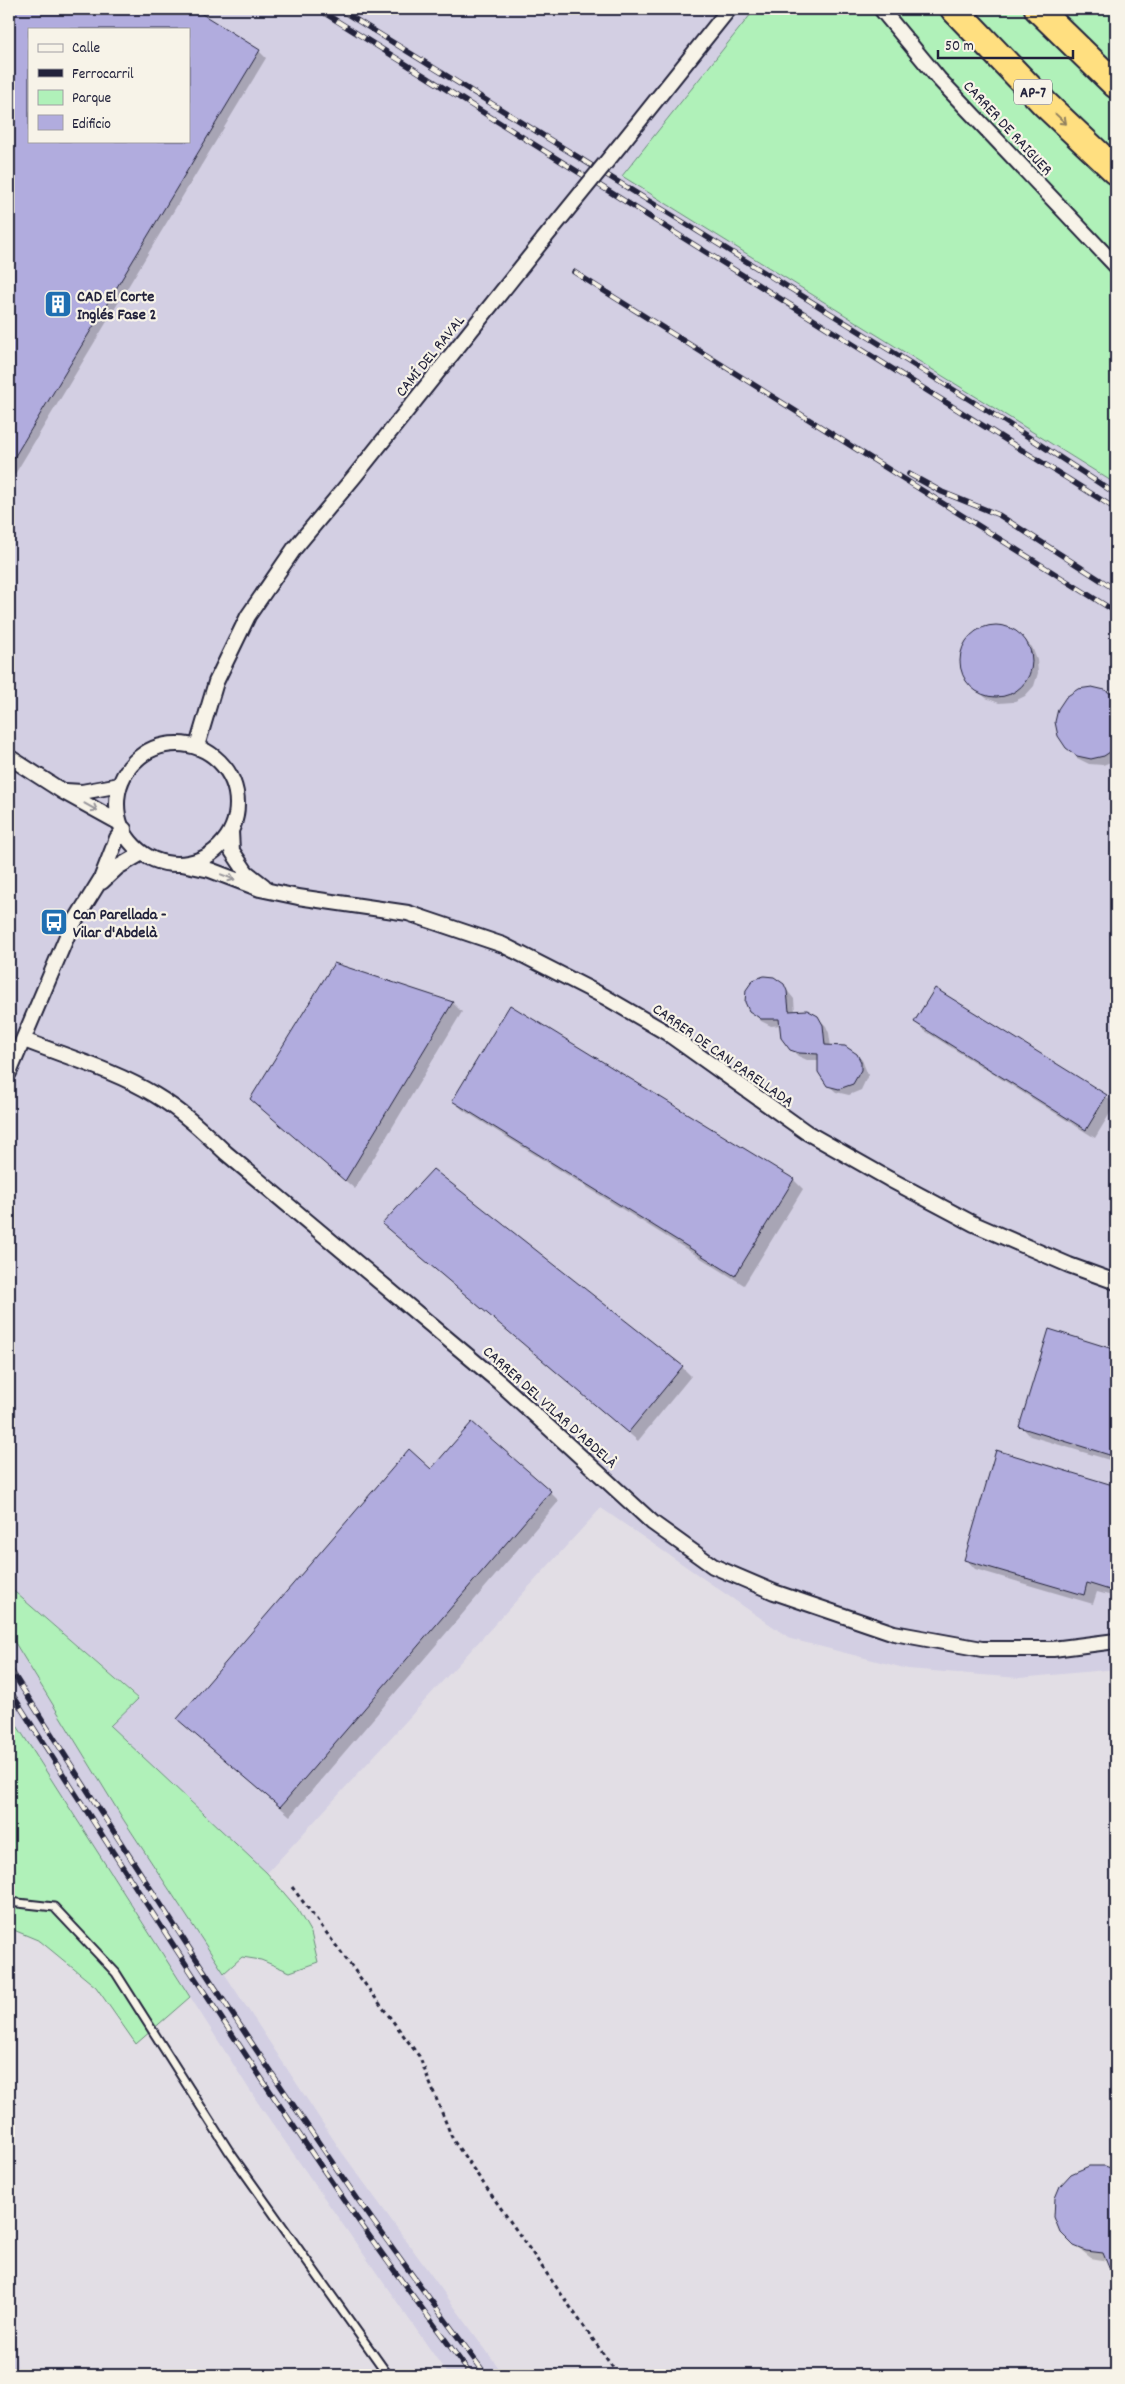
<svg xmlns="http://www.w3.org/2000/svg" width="1125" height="2384" font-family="Dekko,sans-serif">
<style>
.built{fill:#d3cfe3;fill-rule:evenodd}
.green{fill:#b0f1b9;stroke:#698a7a}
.shadow{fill:#0003;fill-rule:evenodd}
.building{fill:#b1acde;stroke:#22223b;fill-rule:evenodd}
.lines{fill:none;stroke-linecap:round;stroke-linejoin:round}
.service-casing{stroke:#22223b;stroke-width:11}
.minor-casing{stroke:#22223b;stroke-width:18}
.motorway-casing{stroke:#22223b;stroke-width:30}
.path{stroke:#22223b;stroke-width:3;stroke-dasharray:4 4;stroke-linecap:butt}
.service{stroke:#f7f3e8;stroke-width:7}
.minor{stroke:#f7f3e8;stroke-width:14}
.motorway{stroke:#ffdf80;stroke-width:26}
.rail-casing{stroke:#22223b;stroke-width:5.5}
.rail{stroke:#f7f3e8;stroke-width:4;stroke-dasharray:11;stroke-linecap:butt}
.minor-bridge-casing{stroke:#22223b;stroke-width:18;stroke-linecap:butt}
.minor-bridge{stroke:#f7f3e8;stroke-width:14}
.oneway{stroke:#90805e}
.oneway2{stroke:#97959a}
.labels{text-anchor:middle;stroke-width:4.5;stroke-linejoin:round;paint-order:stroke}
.shield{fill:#f7f3e8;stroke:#62616f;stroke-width:1}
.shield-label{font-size:15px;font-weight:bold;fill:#22223b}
.street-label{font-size:16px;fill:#22223b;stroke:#f7f3e8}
.poi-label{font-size:16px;font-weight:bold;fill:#22223b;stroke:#f7f3e8;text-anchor:start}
</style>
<rect width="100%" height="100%" fill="#e2dee5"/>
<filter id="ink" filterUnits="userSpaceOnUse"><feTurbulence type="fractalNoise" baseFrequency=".02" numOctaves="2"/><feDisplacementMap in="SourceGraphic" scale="10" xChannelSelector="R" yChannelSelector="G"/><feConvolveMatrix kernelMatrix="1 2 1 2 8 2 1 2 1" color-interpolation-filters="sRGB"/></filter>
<g filter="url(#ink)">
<path class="built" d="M9,9H755L622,176L1116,484V1669L1019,1678L908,1669L791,1639L601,1508L267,1873L110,1726L138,1698L9,1587ZM29,29H189V141H29Z
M9,1633L123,1819L341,2151L504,2375H448L258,2103L9,1713Z
M9,2277L18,2375H9Z"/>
<path class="green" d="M755,9H1116V484L622,176Z
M9,1587L138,1699L110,1726L267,1873L296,1907L311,1933L318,1962L290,1972L261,1960L242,1957L224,1973L123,1819L9,1633Z
M9,1713L190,1997L136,2044L96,1987L40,1941L9,1928Z"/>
<path class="shadow" d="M9,9H191L259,51L266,58L9,484ZM29,29H189V141H29Z
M1001,626L1014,631L1024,640L1032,647L1037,660L1038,673L1034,686L1025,696L1013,702L999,703L986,698L969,682L963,669L962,656L967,643L976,633L988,627Z
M1113,695L1116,699V760L1103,765L1089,764L1077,758L1070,750Z
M335,965L453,1003L462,1012L355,1189L261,1108Z
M785,988L794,999L795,1012L819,1019L826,1026L829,1033L831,1047L854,1053L862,1060L868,1075L861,1090L849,1095L836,1092L828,1085L820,1060H807L798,1056L791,1049L781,1025L771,1026L761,1021L748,1006Z
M510,1007L794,1180L803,1189L744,1285L463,1110L453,1101Z
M915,1022L1106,1096L1115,1105L1095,1138L925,1031Z
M393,1233L682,1367L691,1376L638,1441Z
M1050,1331L1116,1351V1462L1030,1436L1021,1426Z
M997,1452L1116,1487V1597L1097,1592L1093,1604L975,1569L966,1559Z
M550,1492L559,1501L290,1816L188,1728Z
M1115,2170L1116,2172V2274L1109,2267L1107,2261L1091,2258L1066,2238Z"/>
<path class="building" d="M9,9H194L260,50L9,466ZM29,29H189V141H29Z
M960 661a36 36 0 1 1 72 0a36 36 0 1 1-72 0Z
M1092,687L1105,690L1116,697V748L1104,756L1091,759L1077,756L1066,748L1058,736L1055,722L1058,709L1066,697L1078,689Z
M334,963L453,1002L345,1181L250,1099Z
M764,976L774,977L784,984L787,991L789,1011L807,1010L818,1016L823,1025L825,1045L845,1046L857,1054L861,1062V1070L853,1084L839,1089L827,1086L818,1072V1054L799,1053L790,1050L781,1038L779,1019H761L749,1011L745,1002L746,990L753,980Z
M935,988L1107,1095L1086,1130L914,1022Z
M510,1005L794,1179L735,1276L452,1101Z
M433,1169L683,1366L628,1433L382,1224Z
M1049,1329L1116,1350V1457L1019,1427Z
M472,1422L551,1491L280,1807L177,1719L409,1449L431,1469Z
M996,1450L1116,1486V1592L1087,1583L1084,1595L964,1560Z
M1089,2166H1105L1116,2170V2285L1103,2253L1086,2251L1074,2246L1060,2232L1054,2217L1055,2198L1060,2186L1071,2174Z"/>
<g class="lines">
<g class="service-casing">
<path id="service" d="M9,1902L54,1907L116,1973L229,2151L388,2375"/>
</g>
<g class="minor-casing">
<path id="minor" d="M881,9L939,79L1116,266
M621,144L729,9
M117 804a60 60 0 1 1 120 0a60 60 0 1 1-120 0Z
M197,746L216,682L248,616L294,549L354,477L543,240
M9,757L62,791L120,823
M65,791L82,792L120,785
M231,831L232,851L246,872L264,886
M182,864L210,870L260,889L298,897L408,913L503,945L605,997L667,1033L806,1132L889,1179L974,1224L1069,1265L1116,1282
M102,882L118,867L142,853
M24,1040C67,1057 116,1071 155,1095C182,1111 204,1132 226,1153L499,1382L653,1523L713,1566L774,1592L894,1633L982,1649H1053L1116,1641
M9,1073L70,929L101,879L117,838L124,829"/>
</g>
<g class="motorway-casing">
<path id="motorway" d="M954,9L1045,104L1116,171
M1038,9L1116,85"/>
</g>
<path class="path" d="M292,1887L419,2056L453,2140L618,2375"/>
<use href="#service" class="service"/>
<use href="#minor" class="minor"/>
<use href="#motorway" class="motorway"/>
<g class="rail-casing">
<path id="rail" d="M318,9L1116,509
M339,9L1004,421L1116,494
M574,272L1116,612
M909,474L942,492L999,515L1116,590
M9,1667C120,1843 233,2019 352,2191C395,2253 441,2314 486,2375
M9,1689C117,1860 227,2030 342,2197C383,2257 428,2316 471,2375"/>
</g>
<use href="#rail" class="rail"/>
<g class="minor-bridge-casing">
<path id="minor-bridge" d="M543,240L621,144"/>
</g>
<use href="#minor-bridge" class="minor-bridge"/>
</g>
<defs><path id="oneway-shaft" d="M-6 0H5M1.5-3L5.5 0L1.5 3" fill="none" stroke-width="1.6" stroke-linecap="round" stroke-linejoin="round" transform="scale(1.25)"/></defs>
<use class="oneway" href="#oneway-shaft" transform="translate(1061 119) rotate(43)"/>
<g class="oneway2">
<use href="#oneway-shaft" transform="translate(91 807) rotate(29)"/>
<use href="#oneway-shaft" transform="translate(228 877) rotate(21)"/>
</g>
</g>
<defs>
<g id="building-square" transform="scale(1.4375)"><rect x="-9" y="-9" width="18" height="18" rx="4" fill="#1f6fb2" stroke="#f7f3e8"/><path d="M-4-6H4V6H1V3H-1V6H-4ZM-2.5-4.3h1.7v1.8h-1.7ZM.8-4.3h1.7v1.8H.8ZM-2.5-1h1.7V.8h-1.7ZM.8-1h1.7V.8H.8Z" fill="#fff"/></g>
<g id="bus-square" transform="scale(1.4375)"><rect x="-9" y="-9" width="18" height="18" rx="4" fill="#1f6fb2" stroke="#f7f3e8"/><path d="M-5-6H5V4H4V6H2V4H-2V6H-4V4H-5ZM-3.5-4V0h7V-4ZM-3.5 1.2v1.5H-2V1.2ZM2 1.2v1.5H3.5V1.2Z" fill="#fff"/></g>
</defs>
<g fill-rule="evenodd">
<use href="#building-square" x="58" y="304"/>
<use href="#bus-square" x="54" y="922"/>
</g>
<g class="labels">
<rect class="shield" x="1014" y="79.5" width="38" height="25" rx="4"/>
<g class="shield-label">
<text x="1033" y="97">AP-7</text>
</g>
<g class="street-label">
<text transform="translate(1009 127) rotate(47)" y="6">CARRER DE RAIGUER</text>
<text transform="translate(429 355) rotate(-51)" y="6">CAMÍ DEL RAVAL</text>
<text transform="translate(724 1054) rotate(35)" y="6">CARRER DE CAN PARELLADA</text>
<text transform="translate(551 1406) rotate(42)" y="6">CARRER DEL VILAR D'ABDELÀ</text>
</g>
<g class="poi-label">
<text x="77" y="301">CAD El Corte<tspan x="77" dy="18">Inglés Fase 2</tspan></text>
<text x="73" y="919">Can Parellada -<tspan x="73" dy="18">Vilar d'Abdelà</tspan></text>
</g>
</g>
<rect width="1125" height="2384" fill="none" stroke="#f7f3e8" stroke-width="30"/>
<rect x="15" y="15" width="1095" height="2354" fill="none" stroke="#22223b" stroke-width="2" filter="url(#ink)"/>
<rect x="28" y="28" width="162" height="115" fill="#f7f3e8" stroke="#a29fa3"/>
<rect x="38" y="44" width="25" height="8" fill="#f7f3e8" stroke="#a29fa3"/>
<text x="72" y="52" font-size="15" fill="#22223b">Calle</text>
<rect x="38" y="69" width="25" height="8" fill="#22223b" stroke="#a29fa3"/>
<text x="72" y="78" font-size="15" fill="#22223b">Ferrocarril</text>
<rect x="38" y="90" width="25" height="15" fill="#b0f1b9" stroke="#a29fa3"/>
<text x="72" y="102" font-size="15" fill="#22223b">Parque</text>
<rect x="38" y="115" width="25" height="15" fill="#b1acde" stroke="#a29fa3"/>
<text x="72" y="128" font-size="15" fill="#22223b">Edificio</text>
<path d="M938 50v8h135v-8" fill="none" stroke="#22223b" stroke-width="2.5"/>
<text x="945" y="50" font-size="15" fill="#22223b" stroke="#f7f3e8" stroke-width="4" paint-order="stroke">50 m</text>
</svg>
